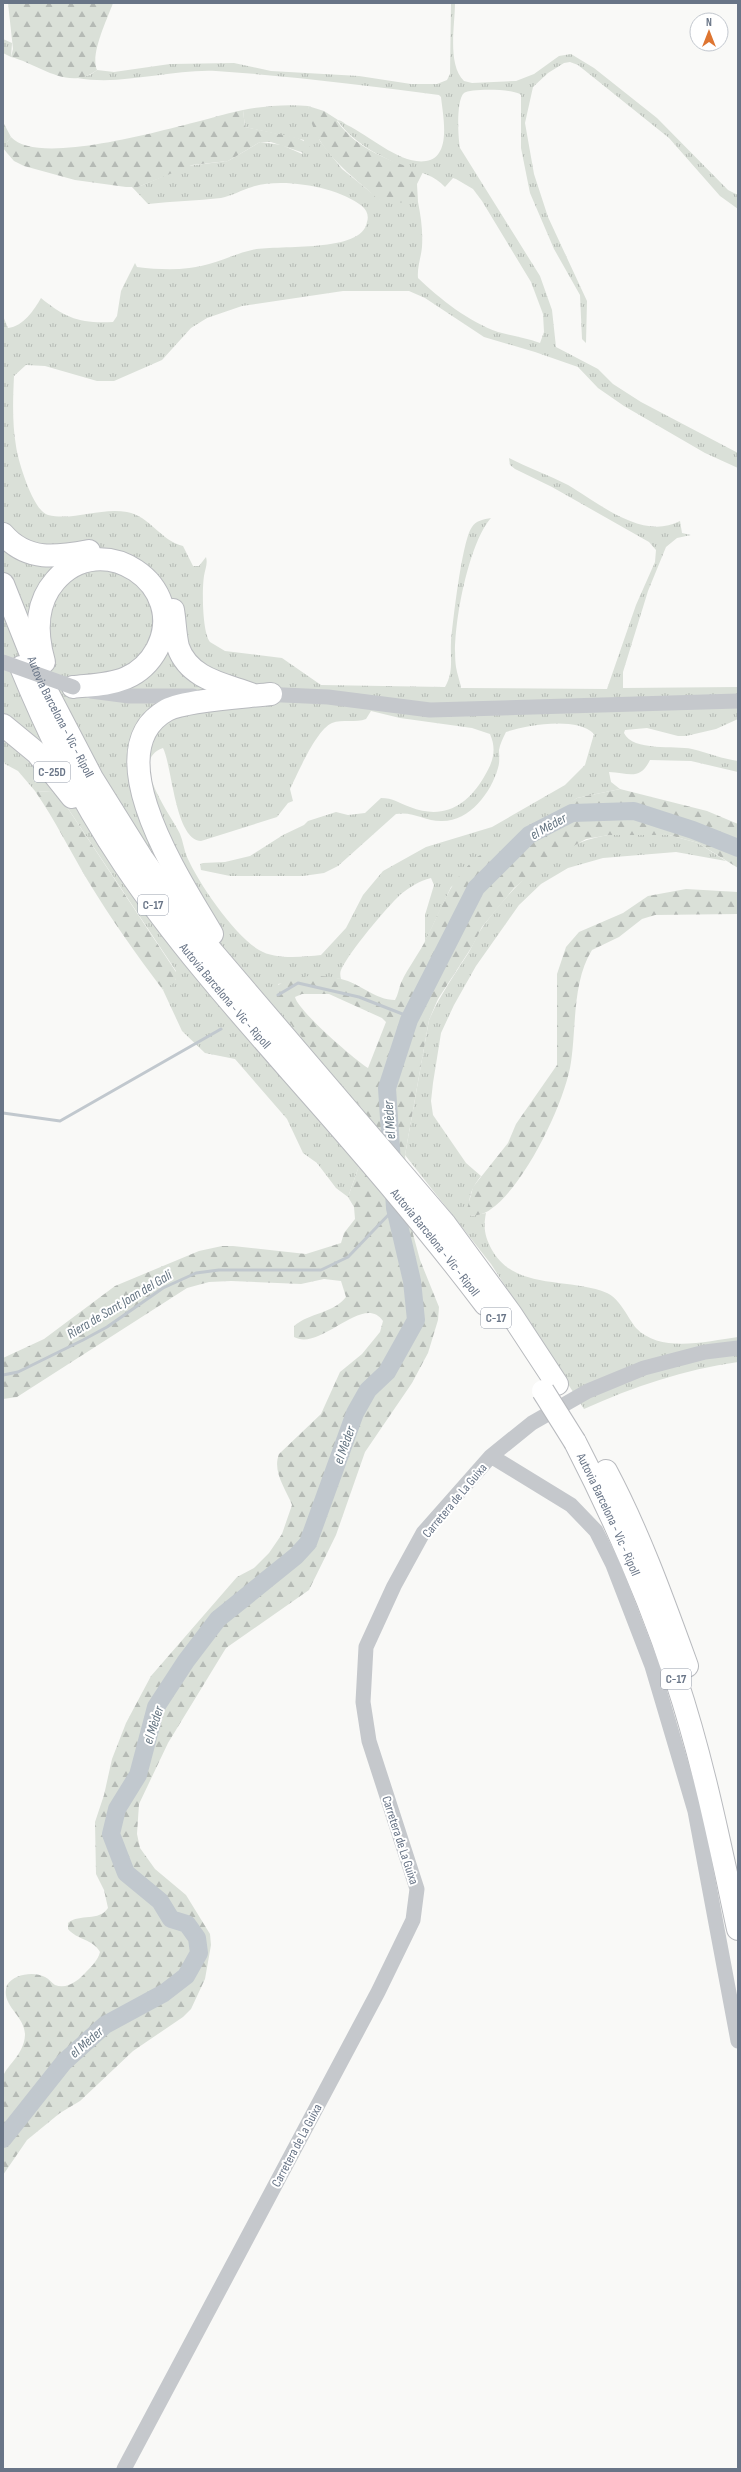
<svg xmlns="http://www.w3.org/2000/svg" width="741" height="2472" font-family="'Sofia Sans Condensed',sans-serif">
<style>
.grass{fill:url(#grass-tufts);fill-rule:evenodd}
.forest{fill:url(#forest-firs);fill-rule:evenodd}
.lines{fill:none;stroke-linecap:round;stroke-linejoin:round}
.stream{stroke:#c1c8ce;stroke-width:3}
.river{stroke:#c1c8ce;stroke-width:18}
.highway-casing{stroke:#b8babe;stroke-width:24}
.minor{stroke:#c5c8cc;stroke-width:15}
.highway{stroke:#fff;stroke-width:22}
.highway-bridge-casing{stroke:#b8babe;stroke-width:24;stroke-linecap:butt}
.minor-bridge{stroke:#c5c8cc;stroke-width:15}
.highway-bridge{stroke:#fff;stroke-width:22}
.labels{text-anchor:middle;stroke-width:4;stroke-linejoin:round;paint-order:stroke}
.shield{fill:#fff;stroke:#969eab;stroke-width:1}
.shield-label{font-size:12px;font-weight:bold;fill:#697587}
.street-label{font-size:13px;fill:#697587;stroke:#fff}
.water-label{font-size:14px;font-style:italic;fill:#657582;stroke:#fff}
</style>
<defs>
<pattern id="grass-tufts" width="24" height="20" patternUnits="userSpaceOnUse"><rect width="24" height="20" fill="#dae0d8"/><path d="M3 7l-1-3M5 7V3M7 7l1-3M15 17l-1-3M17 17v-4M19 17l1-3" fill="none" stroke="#b5bab5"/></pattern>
<pattern id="forest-firs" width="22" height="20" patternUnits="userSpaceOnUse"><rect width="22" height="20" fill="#dae0d8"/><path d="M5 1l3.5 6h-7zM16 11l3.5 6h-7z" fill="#b5bab5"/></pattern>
</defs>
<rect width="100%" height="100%" fill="#f9f9f7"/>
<path class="grass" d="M451,3H455C455,26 447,64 464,81L472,83L516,81L534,74L559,56L571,54L594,68L657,118L728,190L738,195V209L720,196L669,138L578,65L570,62L564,63L548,73L533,87L525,123L534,174L548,217L587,301L586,343L582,339L580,295L554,249L530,193L521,148V95C517,89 471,88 464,93C456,100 458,138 460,148L540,276L552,310L556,347L598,369L613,384L641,402L738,453V468L705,453L624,406L598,388L578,367L535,352L484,337L425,298L409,291H343L242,306L207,318L191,328L162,360L114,381H97L45,366L26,365L14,376C13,398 12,423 16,446C18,461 33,511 48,515C74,521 101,507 127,512C150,516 161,541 183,546L193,566H199L206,557C208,564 205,569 204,576C202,589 202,631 210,642L225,651L282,658L321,685L445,687C454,672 450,658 451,642C453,622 462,540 472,527C475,521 484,519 491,518C468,543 451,633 456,667C457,674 460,681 461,688L607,689L636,605L655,562L656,550L649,542L552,487L515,469L510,465L509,458C528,468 549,475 568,485C599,503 642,541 680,521L682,533L691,535L677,538L666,547L648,591L623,672V688L738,687V719L716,729L686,736H678L647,728L625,730L624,733C633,752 675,745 692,749C708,753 723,759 738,761V772L691,761L650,760C640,781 629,773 609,772L611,782L620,789L577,798L451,887L425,942V915L434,885L431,878C419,881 410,887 401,894C386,908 349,952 341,970C340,972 340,975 341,979L323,977L278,984L340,1081L364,1111L359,1166L348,1197L336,1188L317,1163L303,1153L287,1119L235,1059L205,1053L182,1031L163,990L176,979V971L59,795L52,792L35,791L18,771L5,764L3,759V316L8,328C24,326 34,310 41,298C65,318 81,324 113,322L117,316L121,291L135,263L137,267C162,270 185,271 209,264C224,260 238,253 252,250C276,244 362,254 367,222C369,216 367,210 362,206C338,187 282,177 252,187C241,190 232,196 221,198C197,201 172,201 148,204L132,187H138L187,166L228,161L260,142L282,145L302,154L304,140L245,127L243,110C264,106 287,104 308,106L320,141L342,169L379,199L390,201L418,202C421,217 423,231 422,247C421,258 417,267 418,278C440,299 469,322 498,332C512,336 526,338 540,343L544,332L543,314L531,282L482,201L473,189L456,179L453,178L445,187C434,175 422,173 407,168C381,157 354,144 337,120C341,120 344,123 347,125C370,136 401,165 426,161C452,157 443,116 441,97L439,95C365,85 290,76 216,71C170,69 123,86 77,78L90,75L97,70L114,72L170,64L234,63L271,71L359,76L411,84H437L447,80L450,74ZM371,711L400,718L472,728L490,734C497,750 493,762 484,777C467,806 443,820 410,807C399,803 393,798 381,798L365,813L348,815L336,812L308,821L304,825L283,835L250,856L225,862L203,863L200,864L201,870L230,876H303L324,873L338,866L396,814C413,811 425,821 441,821C469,822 491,793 498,768C500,762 499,756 499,750C500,744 503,738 506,732C526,725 577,716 594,734L585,765L565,785L492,827L426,847L383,871L363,895L346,928L321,955C303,957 275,960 259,950C234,935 199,884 187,857C184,850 183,841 180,834C172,816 127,760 163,748C172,765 175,840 201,841L277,817L288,803L293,801L290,789C298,773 316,730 332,723C342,719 356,723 366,719Z
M3,39L12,43L11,57L3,53Z
M3,122L11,137L7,142V153L3,148Z
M609,835H669L698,843L726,861L676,852L603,858L568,868L541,884L519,905L476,966L454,1005L441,1033L433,1083L431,1101L433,1115L466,1163L481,1176C470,1190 467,1200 471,1216L486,1213C483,1228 485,1237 492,1250C515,1291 570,1277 607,1293C620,1299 628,1318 636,1328C661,1354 707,1341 738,1337V1362C685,1369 633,1387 584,1409L491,1264L405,1155L429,1020C440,995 455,974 469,952C474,943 478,933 484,925C514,884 556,842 609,835Z"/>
<path class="forest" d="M8,3H113C107,20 90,54 97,70C69,92 39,64 11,57L13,49Z
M308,106L324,111L338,120L337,121C357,150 391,161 423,172L417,184L418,202C406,202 389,204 378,199C373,195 367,189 362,185C337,163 312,142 308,106Z
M243,110L245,127L298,138L309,144L311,150L307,154L271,142H260L228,161L192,165L138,187H126L75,180L24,166L14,161L7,153V142L11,137C41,171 200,119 243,110Z
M620,789L707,811L738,824V868L698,843L669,835H609L586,839L547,861L514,888L482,927L473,945L438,999L429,1020L405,1155L413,1234L420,1260L439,1307L438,1320L428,1353L412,1383L365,1452L336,1535L309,1590L226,1648L168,1743L139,1804L137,1834L140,1848L155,1869L186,1895L210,1934L211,1945L205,1979L191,2009L183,2017L133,2051L80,2101L60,2113L27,2140L3,2175C3,2145 0,2107 3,2078C4,2067 24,2056 25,2035C25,2015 0,2006 7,1985C14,1974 34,1971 45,1977C49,1979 52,1983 55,1985C67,1990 79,1980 86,1972C92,1966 98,1960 100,1952C93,1939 77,1940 68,1929V1923C80,1913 99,1922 108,1908L104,1890L96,1874L95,1822L104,1795L112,1759L126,1723L151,1676L237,1577L254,1568L269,1553L282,1534L292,1505C286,1489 272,1472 279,1454L321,1414L340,1372L362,1354L380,1332L383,1321C363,1292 321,1352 294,1337V1326C309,1313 334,1313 346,1297L341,1281L324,1279L301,1284L231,1281L209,1282L187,1288L17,1397L3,1399V1358L44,1339L115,1286L199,1251L222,1246H233L306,1254L341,1243L344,1233L355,1219L354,1207L348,1197L359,1166L364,1111L286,1018L275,1003L272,991C285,974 320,974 341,979C360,983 375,1000 395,1000C398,995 399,988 401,983C408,967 420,953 427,937C443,905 449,882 477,857L577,798ZM302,994H329L382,1018L386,1022L368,1068C355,1060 298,1011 295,997Z
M35,791L52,792L59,795L176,972C178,983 171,985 163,990C136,954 111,919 88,881C70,851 55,820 35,791Z
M686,889L738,892V914L655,915L642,919L619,937L592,950C571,984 577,1031 570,1068C562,1108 524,1186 491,1209C485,1214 478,1215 471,1216L466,1213L473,1187L508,1143L516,1124L557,1065V974L566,947L579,932L623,913L648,896Z"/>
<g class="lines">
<path class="stream" d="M278,995L298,983L359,997L410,1017
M3,1113L60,1121L221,1029
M3,1375L18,1372L83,1340L107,1327L163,1288L196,1273L219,1270H321L348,1257L395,1208"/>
<path class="river" d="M3,2139L64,2062L105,2025L164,1993L186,1976L199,1953L197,1938L187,1924L171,1919L160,1901L126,1873L111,1834L117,1809L138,1775L156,1707L186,1661L218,1619L296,1556L308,1543L355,1413L368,1390L387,1372L416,1320L412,1281L395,1208L387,1088L409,1020L476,888L529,835L572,813L634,811L693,830L738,848"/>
<g class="highway-casing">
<g id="highway">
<path d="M3,534C27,562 57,557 89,551"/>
<path id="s1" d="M3,584L42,682L92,778L142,858L191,927L445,1224L511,1314L557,1384"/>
<path d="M173,610C175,622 175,635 178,647C189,679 224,684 251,694"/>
<path d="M44,662C36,634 35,604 55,581C101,526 190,585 157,649C150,662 140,672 126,678C109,685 91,685 73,687"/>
<path id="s2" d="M21,667C49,736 83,803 124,864C179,946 245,1019 310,1093C370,1161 430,1231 485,1304"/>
<path d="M3,725L37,753L72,797"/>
<path d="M212,934C185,887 92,751 167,710C186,700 247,697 271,694"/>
<path id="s3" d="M575,1442C614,1518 649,1597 676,1679C703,1760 720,1845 738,1929"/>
<path d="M606,1471C639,1533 663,1600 687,1666"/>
</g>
</g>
<path class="minor" d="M91,691L129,696H193
M261,694L328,697L430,710L738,701
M491,1456L571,1505L596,1531L613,1565L652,1666L695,1811L738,2041
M124,2469L378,1992L413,1920L417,1889L369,1741L363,1702L366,1647L394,1586L423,1533L491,1456L532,1423L588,1391L644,1368L705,1352L738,1348"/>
<use href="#highway" class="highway"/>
<g class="highway-bridge-casing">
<path id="highway-bridge" d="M543,1391L575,1442"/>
</g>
<path class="minor-bridge" d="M3,662L73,687"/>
<use href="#highway-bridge" class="highway-bridge"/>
</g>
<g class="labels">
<g class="shield">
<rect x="34" y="762" width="36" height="20" rx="3"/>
<rect x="138" y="895" width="30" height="20" rx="3"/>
<rect x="481" y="1308" width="30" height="20" rx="3"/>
<rect x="661" y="1669" width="30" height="20" rx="3"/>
</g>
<g class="shield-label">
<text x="52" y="776">C-25D</text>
<text x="153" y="909">C-17</text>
<text x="496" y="1322">C-17</text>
<text x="676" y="1683">C-17</text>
</g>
<g class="street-label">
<text dy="5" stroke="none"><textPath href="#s1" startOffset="145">Autovia Barcelona - Vic - Ripoll</textPath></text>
<text dy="5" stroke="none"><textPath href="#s2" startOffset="389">Autovia Barcelona - Vic - Ripoll</textPath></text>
<text dy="5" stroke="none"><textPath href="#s2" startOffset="713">Autovia Barcelona - Vic - Ripoll</textPath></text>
<text transform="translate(454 1500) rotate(-50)" y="5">Carretera de La Guixa</text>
<text dy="5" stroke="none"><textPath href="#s3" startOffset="80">Autovia Barcelona - Vic - Ripoll</textPath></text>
<text transform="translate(401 1840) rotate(72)" y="5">Carretera de La Guixa</text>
<text transform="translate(296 2145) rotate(-62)" y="5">Carretera de La Guixa</text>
</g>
<g class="water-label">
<text transform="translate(548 826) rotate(-29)" y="5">el Mèder</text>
<text transform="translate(389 1120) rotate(-94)" y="5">el Mèder</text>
<text transform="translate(119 1304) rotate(-31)" y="5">Riera de Sant Joan del Galí</text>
<text transform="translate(344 1445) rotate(-70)" y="5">el Mèder</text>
<text transform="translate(153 1725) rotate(-72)" y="5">el Mèder</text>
<text transform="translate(86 2042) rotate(-41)" y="5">el Mèder</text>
</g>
</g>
<rect width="741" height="2472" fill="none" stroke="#697587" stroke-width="8"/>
<g transform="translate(709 32)"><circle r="19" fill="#ffffff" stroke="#c3c8cf"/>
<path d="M0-3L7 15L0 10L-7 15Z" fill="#de7531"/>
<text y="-6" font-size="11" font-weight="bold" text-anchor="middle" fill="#697587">N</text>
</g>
</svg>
